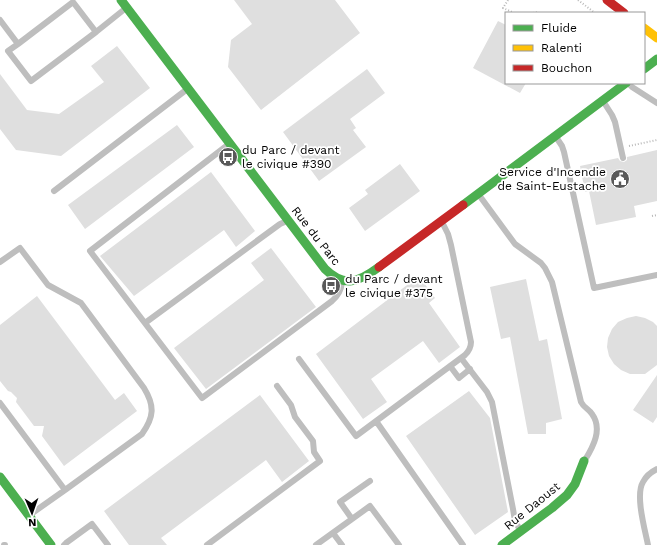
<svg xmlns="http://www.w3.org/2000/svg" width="657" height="545" font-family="'Work Sans',sans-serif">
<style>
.building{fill:#dfdfdf}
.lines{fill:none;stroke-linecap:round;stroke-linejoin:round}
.path{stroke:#b9b9b9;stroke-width:2;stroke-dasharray:1 2;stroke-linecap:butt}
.lane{stroke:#bebebe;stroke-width:6}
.fast{stroke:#4caf50;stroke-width:9}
.slow{stroke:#ffc107;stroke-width:9}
.jam{stroke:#c62828;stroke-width:9}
.labels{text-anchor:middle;stroke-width:3.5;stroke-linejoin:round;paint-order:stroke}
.poi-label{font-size:12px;fill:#000;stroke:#fff;text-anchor:start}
.street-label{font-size:12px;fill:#000;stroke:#fff}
</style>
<rect width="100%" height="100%" fill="#fff"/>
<path class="building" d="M234,0H335L360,33L261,110L228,67L231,40L252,24Z
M498,21L506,25V83H526L520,93L473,68Z
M117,46L150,88L61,156L16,150L0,129V74L27,110L59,114L104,82L91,66Z
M367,69L385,93L350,119L356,128L353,130L366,147L319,181L283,132Z
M177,125L194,147L85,229L68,205Z
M657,150V201L634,206L636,217L596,225L589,191L585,192L580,166L618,158L620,161L624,162L627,160V157Z
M400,164L420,191L365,231L349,208L368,194L365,190Z
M211,172L255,231L236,247L224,230L134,296L100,256Z
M271,248L316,307L206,389L174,348L264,280L251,263Z
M419,276L435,298L429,303L460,347L439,363L423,341L371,379L387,402L363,419L316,354Z
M526,279L539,341L547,339L562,419L546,423V434H528L510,337L501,339L490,287Z
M37,296L115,400L124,393L137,411L64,466L42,436L44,426H34L16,402L17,398L11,392L8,391L0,381V325Z
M636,316L645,318L653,322L657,326V365L645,374H630L621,370L614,364L609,356L607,347L608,338L612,329L618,322L627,318Z
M657,375V417L653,423L633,410Z
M469,391L490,418L508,512L475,535L406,436Z
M260,395L309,461L282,482L266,460L161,538L167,545H129L104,511Z"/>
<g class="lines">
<path class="path" d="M508,0L503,8L512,12L511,13
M578,0L595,13
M533,13L535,12L539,13
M629,146L657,140
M652,216L657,215"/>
<path class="lane" d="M0,20L18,44L73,2L96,32L126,8
M18,44L8,51L31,81L96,32
M628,83L632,87L657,103
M603,101L612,115L615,122L623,158
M556,137L562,146L564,152L594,288L657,275
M229,144L90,251L202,398L332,301C338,296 341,291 342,283
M54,191L186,90
M479,195L515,244L541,263L545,268L552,282L581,402C584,408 589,409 592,414C603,429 593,447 585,460
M0,262L20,248L48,285L81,303L144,388C155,406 154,417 142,434L65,490
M145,323L280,224L287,221
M461,358L487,392L492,402L513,509L515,521L520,530
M299,359L356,436L465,355C469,351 471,348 471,342L451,245L448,234L442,222
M450,366L459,378L470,369
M0,403L65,490L31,514
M376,421L463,545
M352,519L340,502L370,481
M333,533L342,545
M4,545H5
M64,545L66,543L92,524L108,545
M207,545L320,461L314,452L313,441L295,417L291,405L277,386
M316,545L370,506L399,545
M648,545C645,530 635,495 643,482C646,476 651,472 657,469"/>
<path class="fast" d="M121,0L325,269C344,288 359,282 379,267
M644,69L657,59
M463,205L626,83
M0,477L51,545
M502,545L552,508L567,495L575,484L584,461"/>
<path class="slow" d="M644,28L657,38"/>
<path class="jam" d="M607,0L624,13
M379,267L463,205"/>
</g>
<defs>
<g id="bus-disc" transform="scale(1)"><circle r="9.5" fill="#595959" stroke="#fff"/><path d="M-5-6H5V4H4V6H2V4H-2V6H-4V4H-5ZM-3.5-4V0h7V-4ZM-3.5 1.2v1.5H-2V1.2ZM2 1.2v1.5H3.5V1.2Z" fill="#fff"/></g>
<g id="civic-disc" transform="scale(1)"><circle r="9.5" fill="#595959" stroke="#fff"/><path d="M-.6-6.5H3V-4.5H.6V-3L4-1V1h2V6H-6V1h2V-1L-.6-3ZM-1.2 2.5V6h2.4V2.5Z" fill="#fff"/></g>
</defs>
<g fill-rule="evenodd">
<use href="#bus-disc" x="228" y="157"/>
<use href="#civic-disc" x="620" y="179"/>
<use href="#bus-disc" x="331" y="286"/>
</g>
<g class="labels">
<g class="poi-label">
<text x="242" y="154">du Parc / devant<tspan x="242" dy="14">le civique #390</tspan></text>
<text x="606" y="176" text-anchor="end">Service d'Incendie<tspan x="606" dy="14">de Saint-Eustache</tspan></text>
<text x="345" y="283">du Parc / devant<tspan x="345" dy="14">le civique #375</tspan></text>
</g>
<g class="street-label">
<text transform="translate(316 236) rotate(52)" y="4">Rue du Parc</text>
<text transform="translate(532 506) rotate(-39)" y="4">Rue Daoust</text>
</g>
</g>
<rect x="505" y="12" width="140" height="72" fill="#ffffff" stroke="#999999"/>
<rect x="513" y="25" width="20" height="6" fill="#4caf50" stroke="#999999"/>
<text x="541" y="32" font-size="12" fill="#000000">Fluide</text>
<rect x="513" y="45" width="20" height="6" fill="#ffc107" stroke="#999999"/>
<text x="541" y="52" font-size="12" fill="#000000">Ralenti</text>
<rect x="513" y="65" width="20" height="6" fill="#c62828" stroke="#999999"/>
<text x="541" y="72" font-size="12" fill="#000000">Bouchon</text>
<g transform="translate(32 513) rotate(178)" stroke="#ffffff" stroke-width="3" paint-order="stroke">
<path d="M0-3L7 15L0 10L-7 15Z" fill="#000000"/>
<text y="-6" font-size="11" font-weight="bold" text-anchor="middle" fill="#000000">N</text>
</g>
</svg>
